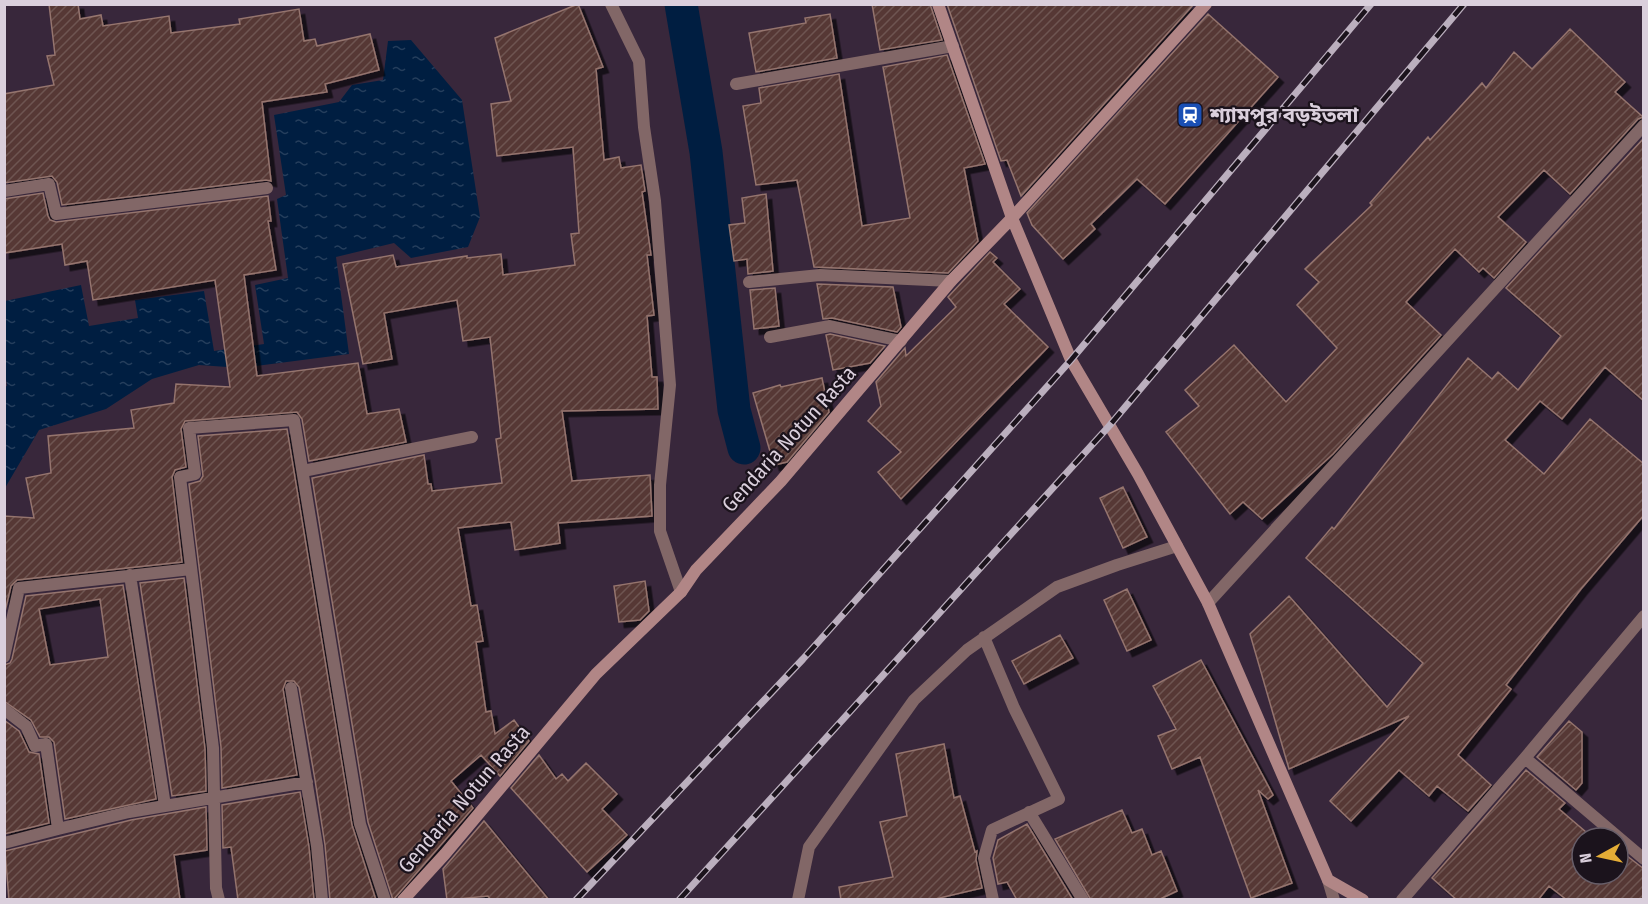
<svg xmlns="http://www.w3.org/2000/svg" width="1648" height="904" font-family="'Fira Sans Condensed','Noto Sans Bengali',sans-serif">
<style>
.water{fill:url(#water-ripples)}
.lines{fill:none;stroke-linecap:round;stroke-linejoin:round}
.canal{stroke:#001e41;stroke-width:33}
.building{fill:url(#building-hatch);stroke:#95746e;stroke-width:1.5;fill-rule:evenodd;filter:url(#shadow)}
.minor{stroke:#826767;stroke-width:12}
.secondary{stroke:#b18686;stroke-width:12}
.rail-casing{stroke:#bbafbe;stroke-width:7}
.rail{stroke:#1b131c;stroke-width:4.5;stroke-dasharray:14;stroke-linecap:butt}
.labels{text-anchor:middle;stroke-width:4.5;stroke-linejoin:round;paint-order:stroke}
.poi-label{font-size:21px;font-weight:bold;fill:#dacfdc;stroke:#1b131c;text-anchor:start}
.street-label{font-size:21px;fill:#dacfdc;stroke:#1b131c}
</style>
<defs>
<pattern id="water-ripples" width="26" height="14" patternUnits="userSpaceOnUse" patternTransform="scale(1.5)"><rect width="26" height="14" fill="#001e41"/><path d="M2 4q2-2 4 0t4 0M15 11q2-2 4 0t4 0" fill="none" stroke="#253e5c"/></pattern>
<pattern id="building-hatch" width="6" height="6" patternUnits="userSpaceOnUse" patternTransform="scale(1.5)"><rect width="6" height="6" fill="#563834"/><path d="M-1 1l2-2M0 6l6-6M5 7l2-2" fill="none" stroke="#6e5451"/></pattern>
<filter id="shadow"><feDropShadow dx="5.5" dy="5.5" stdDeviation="0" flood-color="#0009"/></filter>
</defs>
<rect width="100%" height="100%" fill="#38273b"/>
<path class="water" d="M411,40L462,100L480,217L468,247L411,258L394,243L336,257L349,354L241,368L199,365L152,379L106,409L39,430L5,488L4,387L7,386L4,365L5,301L81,285L89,326L138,318L135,300L204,291L214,351L264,344L255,285L288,278L277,199L286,195L274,115L339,102L352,85L383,80L388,41Z"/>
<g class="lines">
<path class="canal" d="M681,4L706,152L734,410L744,448"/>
</g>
<path class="building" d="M49,4H78L80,19L101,15L103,26L169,16L171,33L240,24L239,19L299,9L304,41L315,39L317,46L370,34L379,70L325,84L327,92L262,102L271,181L266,180L62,205L57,182L52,176L4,183V94L54,85L47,56L55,55Z
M578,4L603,67L596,69L604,160L619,157L621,168L641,165L645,191L642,192L651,255H647L654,315L647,316L652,377H657L658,409L562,411L572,481L650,475L652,516L558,523L560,543L515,550L511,522L458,528L471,606L477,605L483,641L476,642L486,712L491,711L495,734L514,720L529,741L500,776L481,755L451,781L473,808L393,900L368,822L312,478L424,455L428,484H431L432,491L502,483L496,439L501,438L490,337L463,341L457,300L384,313L392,359L363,364L343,264L393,255L396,267L467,256V258L501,254L503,275L575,265L571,234L579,233L573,147L497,156L491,104L511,101L495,38Z
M872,4H930L942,40L880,50Z
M947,4H1194L1021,196L1007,160L1001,161Z
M830,14L837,58L756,72L749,33L806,23L805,18Z
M1208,14L1278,77L1165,204L1137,179L1091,224L1095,229L1063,259L1032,225L1027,213Z
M1570,29L1625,82L1615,92L1643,117L1638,119L1570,194L1544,170L1498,217L1526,242L1494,278L1483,268L1479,272L1455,249L1406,302L1441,335L1333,454L1262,519L1243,502L1230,514L1166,432L1199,406L1185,390L1234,345L1286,402L1337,348L1297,305L1319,282L1305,269L1372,205L1370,203L1428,137L1430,140L1482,83L1486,88L1514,52L1532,69Z
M947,55L985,164L964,168L978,241L948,273L814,267L797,180L756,185L743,106L761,103L759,88L839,74L862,226L910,218L883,67Z
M1644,138V401L1605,367L1562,419L1540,401L1505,440L1544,474L1590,419L1644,464V515L1581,589L1506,685L1511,689L1458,755L1491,785L1468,811L1437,786L1429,796L1399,770L1351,821L1330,801L1409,716L1289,769L1250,634L1289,596L1387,707L1423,663L1306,558L1332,527L1334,529L1468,358L1492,379L1498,372L1518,390L1561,336L1506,288Z
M43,193L48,216L50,220L56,222L268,196L271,221H268L276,270L244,275L257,376L358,363L367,414L399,409L406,442L309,461L302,419L297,412L185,421L181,429L186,467L175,470L172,477L182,562L17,580L11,586L4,616V516L34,518L26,478L51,473L48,436L134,428L131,410L174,403L176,384L230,387L215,280L93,300L87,261L65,265L62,244L4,253V199Z
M766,194L773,271L748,274L747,259L734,261L729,225L745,223L742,198Z
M990,252L997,258L993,262L1020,289L1004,304L1048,347L901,499L878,472L901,452L868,421L881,406L876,382L905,348L906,356L956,307L948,297Z
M817,284L893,287L901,327L897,332L832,318L823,319Z
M775,288L779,326L754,329L750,290Z
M830,334L885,346L870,363L833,370L826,335Z
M822,378L829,412L787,462L774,465L753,393L780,385L781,387Z
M287,429L352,825L376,900H330L325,845L315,780L299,687L294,681H286L283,689L297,775L222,788L221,747L189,484L200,481L203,476L198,436Z
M1123,487L1147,537L1123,548L1100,498Z
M184,578L205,749L206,791L172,796L140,583Z
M645,581L649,611L640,620L619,622L614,586Z
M123,585L156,799L65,819L54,742L49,737H40L31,720L4,701V665L10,663L12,659L26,596ZM100,599L108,657L50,665L39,609Z
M1127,589L1151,640L1127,651L1104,600Z
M1060,635L1073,658L1024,684L1012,661Z
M1201,660L1273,795L1268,799L1258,790L1292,883L1251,898L1200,757L1172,769L1158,736L1176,729L1153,686Z
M4,720L19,731L29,752L39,754L49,823L4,834Z
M1569,721L1582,732V783L1576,790L1537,757Z
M944,744L954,798L960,796L975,852L977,851L976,860L982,888L931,900H841L839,887L893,877L880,822L907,816L896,754Z
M539,755L556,779L562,774L568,781L586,763L617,794L602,809L627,835L587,872L511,788Z
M1526,770L1565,803L1559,809L1593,838H1582V874H1618V849L1644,869V900H1567L1549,886L1538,900H1457L1432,878Z
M300,792L309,847L314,900H238L231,847L223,848L222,805Z
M206,807L207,850L174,855L180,900H9L5,851L131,820Z
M1122,810L1132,833L1142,829L1152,855L1161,851L1177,891L1158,900H1091L1055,839Z
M484,821L549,900H491L488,896L447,900L443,869Z
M1027,824L1073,900H1017L1007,882L998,884L993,858L998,840Z"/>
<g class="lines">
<path class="minor" d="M611,4L639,61L644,127L655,201L670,385L660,485V531L681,592
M736,84L953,46
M4,191L49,184L56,214L267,188
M749,282L820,275L951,281
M770,337L830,326L901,341
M303,471L472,437
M130,575L165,806
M1208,603L1644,125
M984,637L1014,708L1059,799L992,830L984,858L993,900
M4,657L19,588L191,569
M291,688L317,846L322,900
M4,709L26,726L35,746L46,744L58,829L129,812L307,782
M1525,758L1644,859
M1029,812L1083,900
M4,843L58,829
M1328,880L1334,900
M219,900L216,888L213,748L180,477L195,474L189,428L294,420L360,824L385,900
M798,900L809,847L914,700L967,650L1057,587L1117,565L1177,546
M1402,900L1525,758L1644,616"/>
<path class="secondary" d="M938,4L1012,218L1071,360L1138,474L1208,603L1328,880L1363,900
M403,900L445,854L596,674L681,592L696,570L781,481L951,281L1012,218L1206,4"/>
<g class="rail-casing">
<path id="rail" d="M576,900L803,659L1071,360L1371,4
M679,900L1110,425L1464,4"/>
</g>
<use href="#rail" class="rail"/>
</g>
<defs>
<g id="station-square" transform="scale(1.35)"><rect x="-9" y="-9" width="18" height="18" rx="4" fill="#1a4fb4" stroke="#1b131c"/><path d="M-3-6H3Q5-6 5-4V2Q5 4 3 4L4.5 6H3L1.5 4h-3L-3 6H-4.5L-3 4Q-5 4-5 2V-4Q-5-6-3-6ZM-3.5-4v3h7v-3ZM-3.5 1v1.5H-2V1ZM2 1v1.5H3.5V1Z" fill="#fff"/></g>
</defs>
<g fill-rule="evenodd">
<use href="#station-square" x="1190" y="115"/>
</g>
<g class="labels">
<g class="poi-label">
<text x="1210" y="122">শ্যামপুর বড়ইতলা</text>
</g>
<g class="street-label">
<text transform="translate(789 439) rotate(-48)" y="7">Gendaria Notun Rasta</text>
<text transform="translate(464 799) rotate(-49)" y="7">Gendaria Notun Rasta</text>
</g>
</g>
<rect width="1648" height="904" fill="none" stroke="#dacfdc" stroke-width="12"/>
<g transform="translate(1600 856) rotate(262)"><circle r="28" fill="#1b131c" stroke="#675e69" stroke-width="1.5"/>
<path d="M0-4.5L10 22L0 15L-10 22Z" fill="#e5ad36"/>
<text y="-9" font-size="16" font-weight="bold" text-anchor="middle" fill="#dacfdc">N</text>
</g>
</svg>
